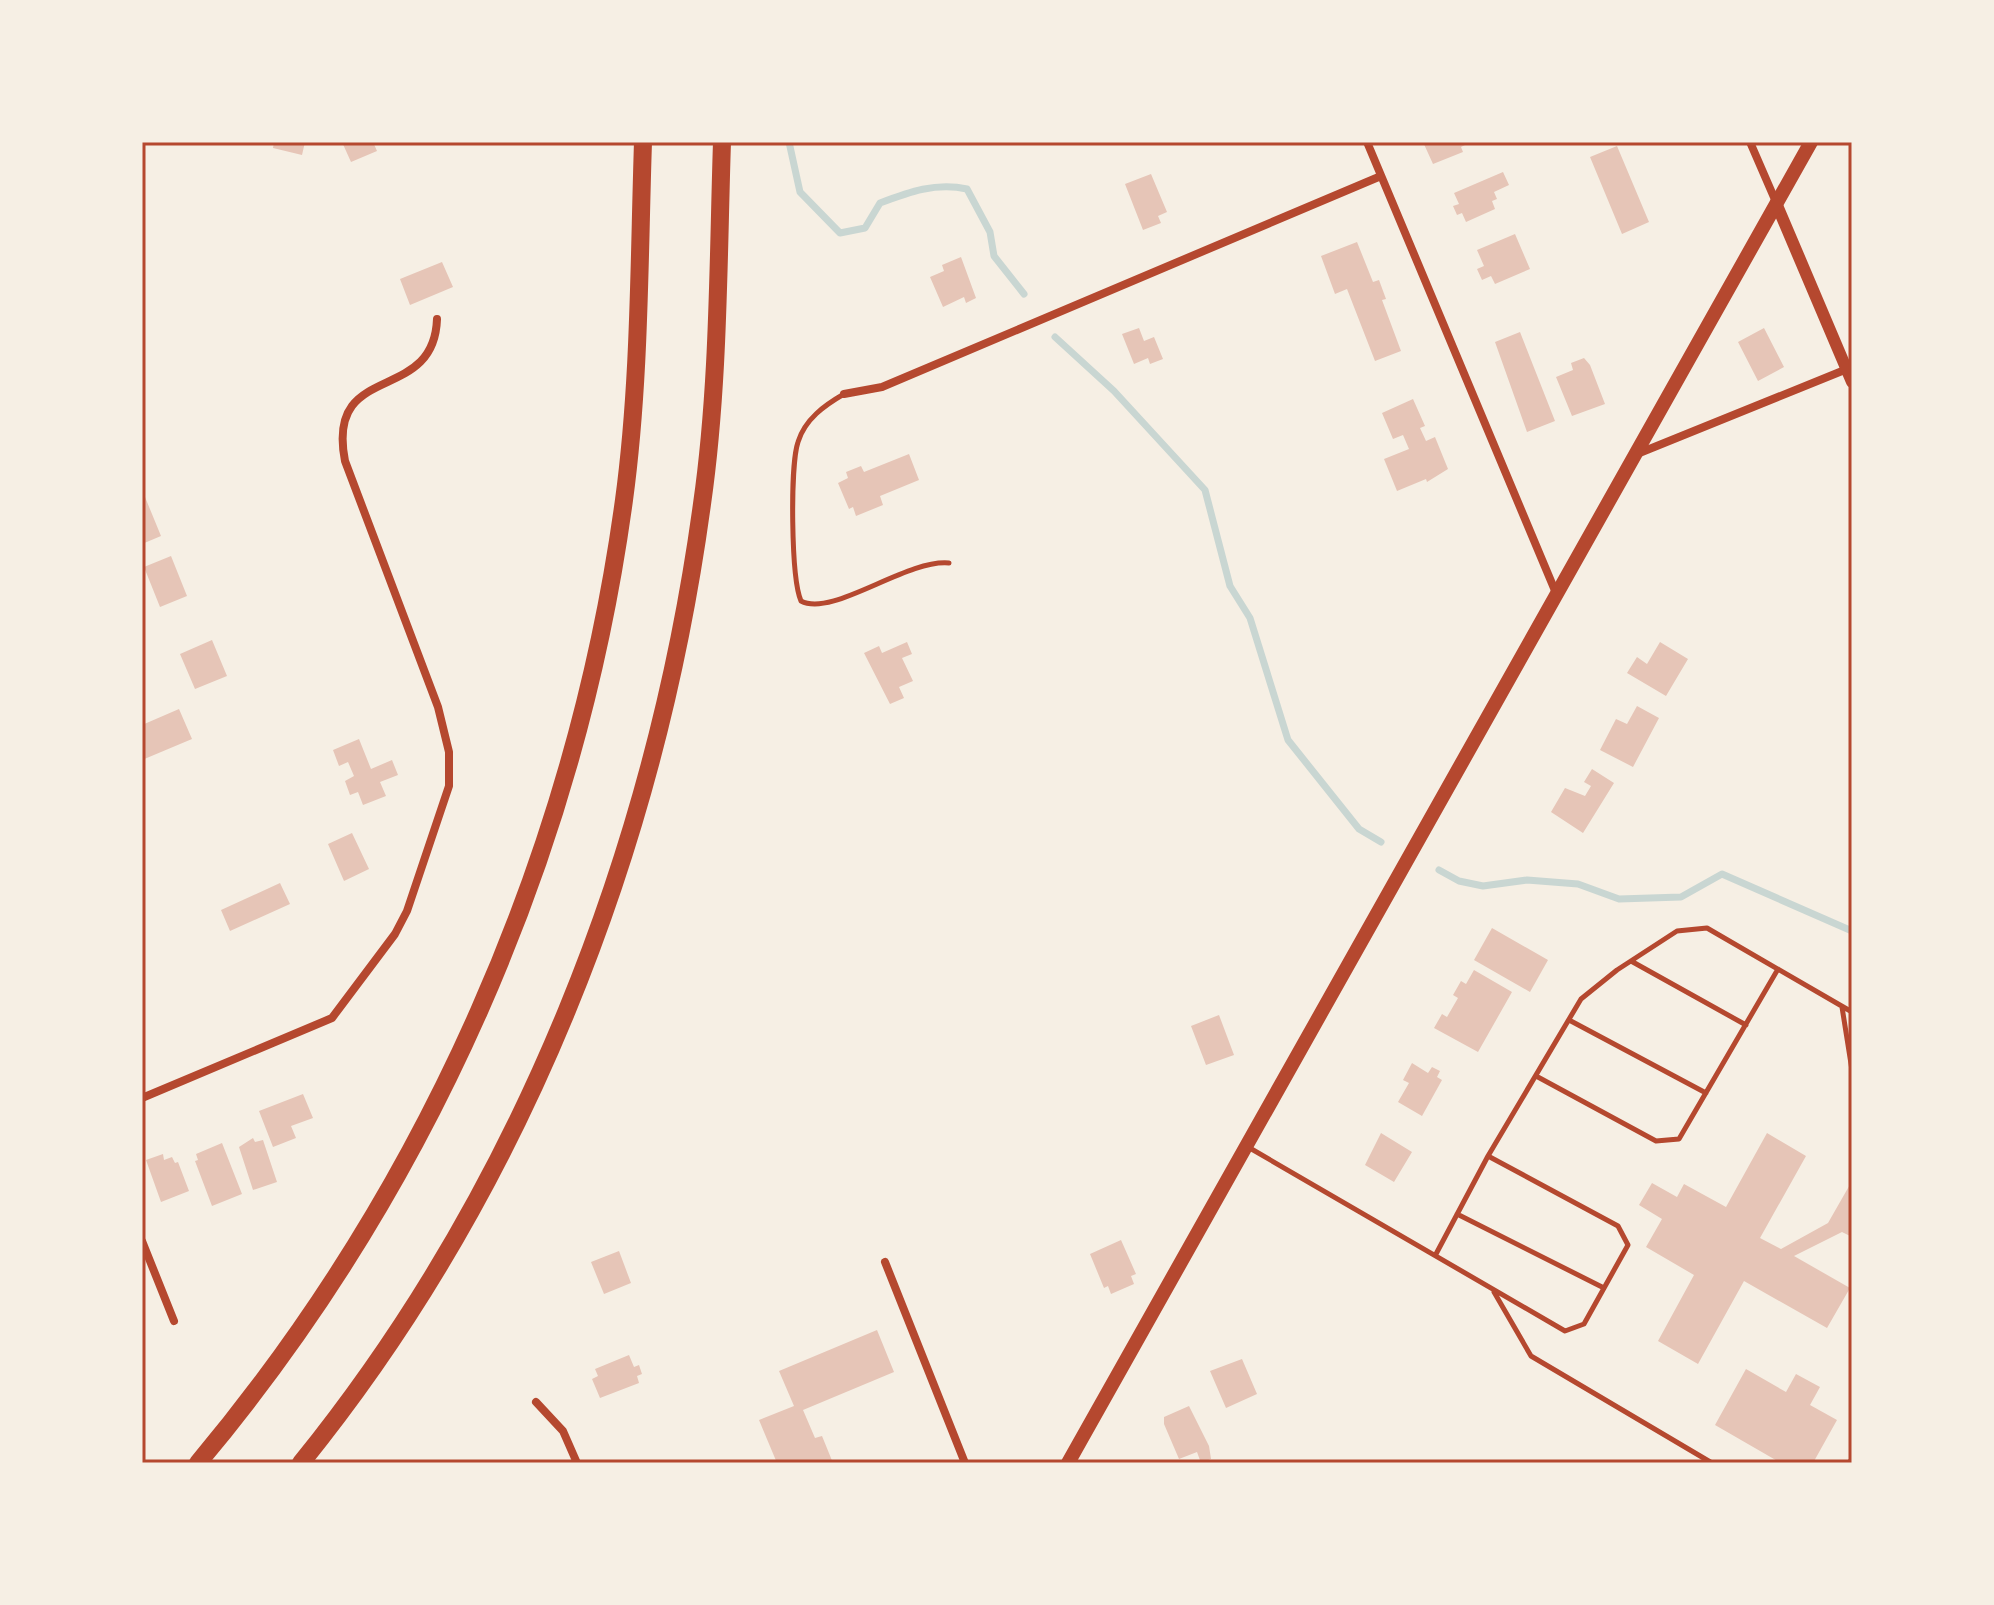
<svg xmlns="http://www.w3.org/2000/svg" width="1994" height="1605" font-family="Overpass,sans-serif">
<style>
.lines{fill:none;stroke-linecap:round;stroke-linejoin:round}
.stream{stroke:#c9d6d2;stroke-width:7}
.building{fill:#e6c5b7}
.service{stroke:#b5482f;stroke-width:5}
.minor{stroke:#b5482f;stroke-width:8}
.tertiary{stroke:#b5482f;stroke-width:12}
.secondary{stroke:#b5482f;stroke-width:14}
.motorway{stroke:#b5482f;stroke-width:18}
.neatline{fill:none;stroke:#b5482f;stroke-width:3}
</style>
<rect width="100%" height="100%" fill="#f6efe4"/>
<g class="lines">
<path class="stream" d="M789,142L800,192L840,233L865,228L880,203C909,192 936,182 967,189L990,232L994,256L1024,294
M1055,337L1114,391L1205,490L1230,586L1250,618L1288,740L1359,829L1381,842
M1439,870L1459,881L1483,886L1527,880L1578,884L1619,899L1681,897L1722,874L1852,931"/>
</g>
<path class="building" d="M274,142H305L302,155L273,148Z
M342,142H373L377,151L351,162Z
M1423,142H1466L1467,144L1461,147L1463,152L1433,164Z
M1617,146L1649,222L1622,234L1590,157Z
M1503,172L1509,185L1494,192L1497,199L1492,201L1495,209L1466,222L1462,213L1457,215L1453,206L1459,204L1454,193Z
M1151,174L1167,212L1158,216L1161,223L1143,230L1125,184Z
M1515,234L1530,269L1495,284L1491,276L1482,280L1477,269L1484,266L1477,250Z
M1357,242L1373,282L1379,280L1386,299L1382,300L1401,351L1375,361L1347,289L1335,294L1321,256Z
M961,257L976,298L966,303L964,297L943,307L930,277L944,271L942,265Z
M442,262L453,287L410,305L400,279Z
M1139,328L1144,341L1154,337L1163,359L1150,364L1148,358L1134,364L1122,334Z
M1764,328L1784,367L1758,381L1738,342Z
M1520,332L1555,421L1527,432L1495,342Z
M1584,358L1590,365L1605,404L1572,416L1556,377L1573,370L1571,363Z
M1413,399L1425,426L1420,428L1426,441L1435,437L1448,469L1427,482L1426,479L1397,491L1384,459L1409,449L1403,435L1393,439L1382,413Z
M909,454L919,480L880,496L883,505L856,516L853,507L849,509L838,483L848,478L846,472L861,466L864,472Z
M145,497L161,536L142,544V498Z
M171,556L187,596L160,607L144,567Z
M212,640L227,676L195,689L180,654Z
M907,642L912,654L902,658L913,681L899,687L904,698L890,704L864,653L879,646L882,653Z
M1660,642L1688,659L1666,696L1627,673L1637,657L1647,664Z
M1637,706L1659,718L1633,767L1600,750L1616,719L1627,724Z
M179,709L192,739L142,760V725Z
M359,739L371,769L392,760L398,775L380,782L386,796L363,805L358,792L350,795L345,781L354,776L348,762L339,766L333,750Z
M1592,769L1614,783L1583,833L1551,812L1565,788L1585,796L1591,786L1584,782Z
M352,833L369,869L344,881L328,844Z
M280,883L290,904L230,931L221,910Z
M1492,928L1548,960L1530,992L1474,960Z
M1474,970L1512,992L1478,1052L1434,1028L1442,1014L1447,1017L1458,998L1453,995L1461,981L1466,984Z
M1219,1015L1234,1055L1206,1065L1191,1026Z
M1412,1063L1428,1073L1432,1067L1440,1071L1437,1077L1442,1080L1422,1116L1398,1102L1409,1083L1403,1080Z
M303,1094L313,1118L291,1126L296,1138L273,1147L259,1111Z
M1381,1133L1412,1152L1394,1182L1365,1165Z
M1767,1133L1806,1156L1760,1238L1781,1249L1828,1223L1852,1181V1237L1842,1232L1794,1256L1850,1288L1827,1328L1744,1281L1698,1364L1658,1341L1694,1275L1646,1247L1662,1219L1639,1205L1652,1183L1677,1197L1684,1184L1726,1207Z
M253,1138L255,1142L263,1140L277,1182L253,1190L239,1147Z
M222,1143L242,1194L212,1206L195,1161L198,1160L196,1154Z
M163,1154L164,1160L172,1157L175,1163L178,1162L189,1191L161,1202L146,1160Z
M1121,1240L1136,1274L1131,1276L1134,1284L1111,1294L1108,1286L1104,1288L1090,1254Z
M619,1251L631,1283L604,1294L591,1262Z
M877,1330L894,1372L803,1410L815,1438L822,1436L833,1463H777L759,1420L794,1406L779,1371Z
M629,1355L634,1367L639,1365L642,1374L637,1376L639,1383L600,1398L592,1379L598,1376L595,1369Z
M1242,1359L1257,1394L1226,1408L1210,1371Z
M1746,1369L1786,1392L1796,1374L1820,1387L1810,1405L1837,1420L1813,1463H1781L1715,1425Z
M1189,1406L1209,1446L1211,1459L1201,1463L1197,1452L1179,1459L1164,1424V1417Z"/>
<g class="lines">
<path class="service" d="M844,394C825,405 805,419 798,442C790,466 791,578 801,601C832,618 906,559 949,563
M1631,961L1746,1025
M1842,1007L1852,1070
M1569,1020L1706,1093
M1536,1076L1656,1141L1679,1139L1778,969
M1248,1147L1565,1331L1584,1324L1628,1245L1618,1226L1488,1156
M1457,1214L1604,1288
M1436,1254L1488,1156L1581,999L1617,970L1677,931L1707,928L1852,1012
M1494,1292L1531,1356L1712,1463
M1849,1463L1852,1459"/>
<path class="minor" d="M1367,142L1556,593
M1750,142L1776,202
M844,394L882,387L1381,176
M1637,454L1852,367
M142,1098L332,1018L395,934L407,911L449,786V752L438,707L345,461C325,359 434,406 437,319
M142,1241L174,1321
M885,1262L965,1463
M536,1402L563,1431L577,1463"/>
<path class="tertiary" d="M1776,203L1852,382"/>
<path class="secondary" d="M1068,1463L1811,142"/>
<path class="motorway" d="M198,1463C427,1190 576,853 624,500C640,382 639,261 643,142
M301,1463C522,1190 655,850 702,504C719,385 718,262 722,142"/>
</g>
<rect width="1994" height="1605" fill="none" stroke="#f6efe4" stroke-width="288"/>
<rect x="144" y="144" width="1706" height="1317" class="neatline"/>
</svg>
